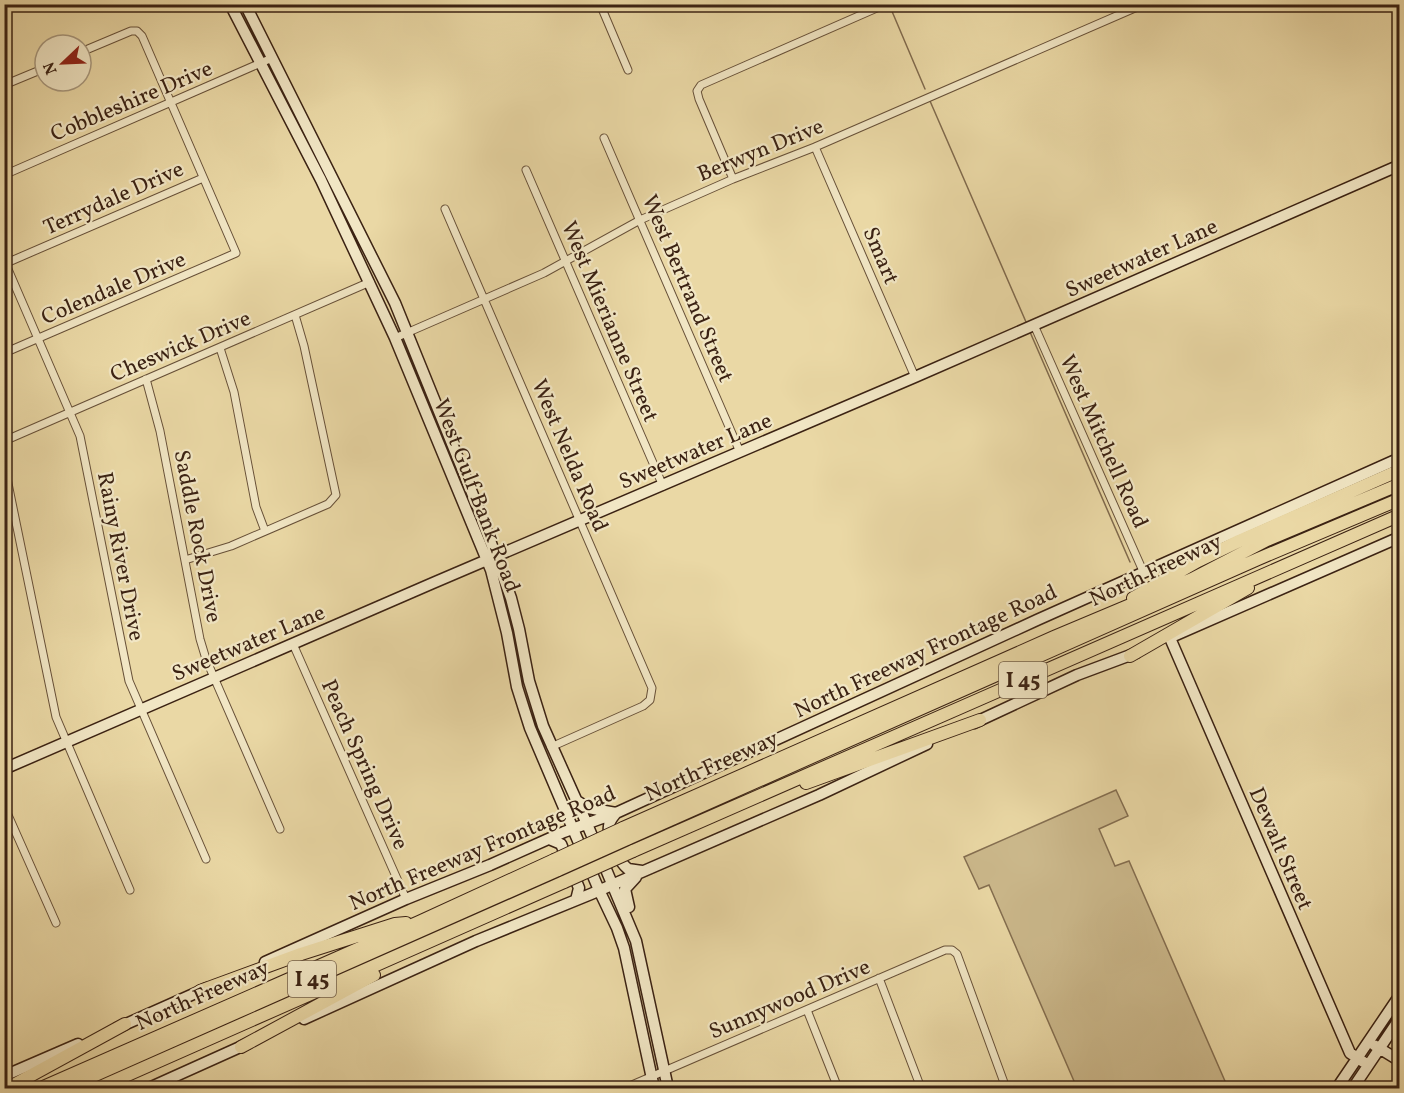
<svg xmlns="http://www.w3.org/2000/svg" width="1404" height="1093" font-family="Vollkorn,serif">
<style>
.green{fill:#ccb98c;stroke:#846e50;stroke-width:1.5}
.lines{fill:none;stroke-linecap:round;stroke-linejoin:round}
.stream{stroke:#806a4d;stroke-width:1.5}
.street-casing{stroke:#675038;stroke-width:9}
.secondary-casing{stroke:#3b2213;stroke-width:13}
.highway-casing{stroke:#3b2213;stroke-width:14}
.street{stroke:#f1e6c4;stroke-width:7}
.secondary{stroke:#f1e6c4;stroke-width:10}
.highway{stroke:#ead8a5;stroke-width:12}
.highway-bridge-casing{stroke:#3b2213;stroke-width:14;stroke-linecap:butt}
.highway-bridge{stroke:#ead8a5;stroke-width:12}
.labels{text-anchor:middle;stroke-width:4.5;stroke-linejoin:round;paint-order:stroke}
.shield{fill:#f1e6c4;stroke:#725d48;stroke-width:1.5}
.shield-label{font-size:21px;font-weight:bold;fill:#3b2213}
.street-label{font-size:22px;fill:#3b2213;stroke:#f1e6c4}
</style>
<rect width="100%" height="100%" fill="#ead8a5"/>
<filter id="stains"><feTurbulence type="fractalNoise" baseFrequency=".00333" numOctaves="4"/><feColorMatrix values="0 0 0 0 .2 0 0 0 0 .09 0 0 0 0 .02 0 0 0 .5 -.17"/></filter>
<radialGradient id="worn" r=".72"><stop offset=".6" stop-color="#630" stop-opacity="0"/><stop offset="1" stop-color="#630" stop-opacity=".3"/></radialGradient>
<path class="green" d="M1116,790L1128,816L1099,829L1115,866L1129,861L1228,1088H1077L989,885L979,889L964,857Z"/>
<g class="lines">
<path class="stream" d="M891,9L925,89
M930,101L1026,322
M1030,332L1130,562"/>
<g class="street-casing">
<path id="street" d="M600,4L628,70
M4,85L45,68
M604,138L740,452
M815,147L915,377
M526,170L663,486
M4,175L272,58
M733,179L699,99L697,91L701,85L886,4
M445,209L652,688L650,700L643,706L551,747
M4,260L80,436L129,681L206,859
M4,264L203,178
M1034,325L1143,571
M395,338L544,273L640,220L733,179L815,147L1144,4
M220,348L234,392L256,507L265,531
M4,353L236,253L142,36L137,31H131L81,52
M146,379L160,431L200,639L206,659L280,829
M4,441L370,282
M4,464L56,717L130,890
M185,560L231,546L328,504L336,495L304,346L295,315
M293,644L406,899
M4,806L56,923
M879,978L921,1088
M807,1010L838,1088
M625,1088L945,950H952L957,954L1006,1088"/>
</g>
<g class="secondary-casing">
<path id="secondary" d="M230,4L321,180L395,338L491,570L507,633L517,687L530,728L599,890L617,928L624,948L654,1088
M245,4L395,303L479,510L511,598L519,629L529,681L543,726L587,824L636,941L668,1088
M1169,638L1400,537
M1170,638L1350,1053L1368,1065
M974,723L1077,675L1136,653
M4,769L433,583L915,377L1400,165
M577,801L588,808L616,813
M616,813C613,817 609,821 609,826C607,838 619,862 628,869L642,871
M549,839L561,844L579,888L576,900
M629,907L625,889L636,877
M265,962L406,899L490,865L564,832L616,813L1037,620L1400,458
M304,1019L476,941L591,894L819,795L927,744
M117,1028L207,988
M1374,1045L1400,1061
M4,1076L78,1044
M149,1088L249,1043
M1337,1088L1400,995
M1353,1088L1400,1018"/>
</g>
<g class="highway-casing">
<path id="highway" d="M1133,598L1198,561L1239,541L1400,470
M1130,656L1248,588
M806,783L980,720
M623,828L1054,637L1192,579L1267,540L1400,484
M627,839L1258,559L1400,499
M633,851L1400,515
M200,991L301,954L395,924L406,923
M241,1047L374,975
M8,1088L125,1024
M41,1088L419,922L554,860
M66,1088L558,870
M98,1088L564,882"/>
</g>
<use href="#street" class="street"/>
<use href="#secondary" class="secondary"/>
<use href="#highway" class="highway"/>
<g class="highway-bridge-casing">
<path id="highway-bridge" d="M554,860L623,828
M558,870L627,839
M564,882L633,851"/>
</g>
<use href="#highway-bridge" class="highway-bridge"/>
</g>
<g class="labels">
<g class="shield">
<rect x="999" y="662" width="48" height="36" rx="4.5"/>
<rect x="288" y="961" width="48" height="36" rx="4.5"/>
</g>
<g class="shield-label">
<text x="1023" y="687">I 45</text>
<text x="312" y="986">I 45</text>
</g>
<g class="street-label">
<text transform="translate(131 100) rotate(-23)" y="8">Cobbleshire Drive</text>
<text transform="translate(760 149) rotate(-22)" y="8">Berwyn Drive</text>
<text transform="translate(113 197) rotate(-24)" y="8">Terrydale Drive</text>
<text transform="translate(882 255) rotate(67)" y="8">Smart</text>
<text transform="translate(1141 257) rotate(-24)" y="8">Sweetwater Lane</text>
<text transform="translate(113 287) rotate(-23)" y="8">Colendale Drive</text>
<text transform="translate(689 288) rotate(67)" y="8">West Bertrand Street</text>
<text transform="translate(611 321) rotate(67)" y="8">West Mierianne Street</text>
<text transform="translate(180 345) rotate(-23)" y="8">Cheswick Drive</text>
<text transform="translate(1105 441) rotate(66)" y="8">West Mitchell Road</text>
<text transform="translate(695 450) rotate(-23)" y="8">Sweetwater Lane</text>
<text transform="translate(571 455) rotate(67)" y="8">West Nelda Road</text>
<text transform="translate(478 495) rotate(69)" y="8">West Gulf Bank Road</text>
<text transform="translate(199 536) rotate(79)" y="8">Saddle Rock Drive</text>
<text transform="translate(122 556) rotate(79)" y="8">Rainy River Drive</text>
<text transform="translate(1155 569) rotate(-25)" y="8">North Freeway</text>
<text transform="translate(248 642) rotate(-23)" y="8">Sweetwater Lane</text>
<text transform="translate(925 650) rotate(-25)" y="8">North Freeway Frontage Road</text>
<text transform="translate(366 764) rotate(66)" y="8">Peach Spring Drive</text>
<text transform="translate(711 765) rotate(-24)" y="8">North Freeway</text>
<text transform="translate(482 847) rotate(-23)" y="8">North Freeway Frontage Road</text>
<text transform="translate(1282 848) rotate(67)" y="8">Dewalt Street</text>
<text transform="translate(202 994) rotate(-24)" y="8">North Freeway</text>
<text transform="translate(789 998) rotate(-23)" y="8">Sunnywood Drive</text>
</g>
</g>
<rect width="1404" height="1093" fill="none" stroke="#ead8a5" stroke-width="24"/>
<rect x="6" y="6" width="1392" height="1081" fill="none" stroke="#3b2213" stroke-width="3"/>
<rect x="12" y="12" width="1380" height="1069" fill="none" stroke="#3b2213" stroke-width="1.5"/>
<g transform="translate(63 63) rotate(247)"><circle r="28" fill="#f1e6c4" stroke="#a8987d" stroke-width="1.5"/>
<path d="M0-4.5L10 22L0 15L-10 22Z" fill="#8f2418"/>
<text y="-9" font-size="16" font-weight="bold" text-anchor="middle" fill="#3b2213">N</text>
</g>
<rect width="100%" height="100%" filter="url(#stains)"/>
<rect width="100%" height="100%" fill="url(#worn)"/>
</svg>
